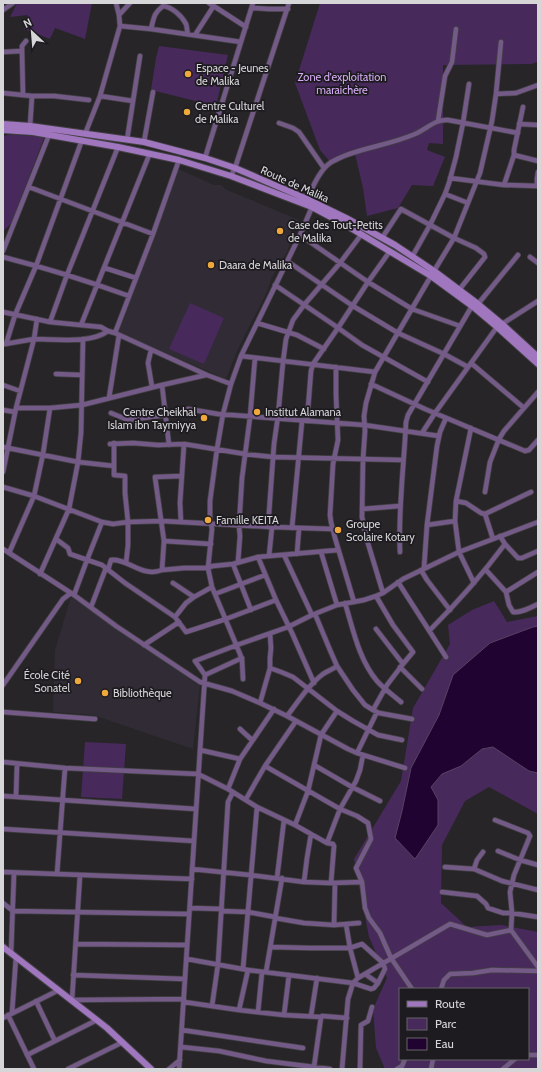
<svg xmlns="http://www.w3.org/2000/svg" width="541" height="1072" font-family="Cabin,sans-serif">
<style>
.built{fill:#302b34}
.green{fill:#472a5b;fill-rule:evenodd}
.water{fill:#200330;stroke:#574262}
.lines{fill:none;stroke-linecap:round;stroke-linejoin:round}
.street-casing{stroke:#434144;stroke-width:6}
.secondary-casing{stroke:#434144;stroke-width:8}
.street{stroke:#735a87;stroke-width:4.5}
.secondary{stroke:#a076bf;stroke-width:6}
.poi-dot{fill:#eea83c;stroke:#1d1b1f;stroke-width:1.5}
.labels{text-anchor:middle;stroke-width:3.5;stroke-linejoin:round;paint-order:stroke}
.poi-label{font-size:11px;fill:#d6d5d8;stroke:#1d1b1f;text-anchor:start}
.park-label{font-size:11px;fill:#d6acf6;stroke:#1d1b1f}
.street-label{font-size:11px;fill:#d6d5d8;stroke:#1d1b1f}
</style>
<rect width="100%" height="100%" fill="#272528"/>
<path class="built" d="M178,169L214,185H221L225,189L299,220L287,252L272,277L267,292L238,349L226,379L118,332Z
M71,597L200,686L193,749L93,715L53,712L55,650Z"/>
<path class="green" d="M17,3H92L85,39L55,28L50,39L24,29L28,15L10,17Z
M320,3H538V62L531,64L443,65V144L429,143L427,150L445,157L433,186L412,185L398,208L367,216L363,188L355,154L332,164L320,150L295,83Z
M159,46L228,55L216,106L151,90L156,58Z
M8,135C20,135 33,135 44,138L11,224L3,231V136Z
M190,303L224,318L204,364L169,349Z
M494,601L507,622L538,616V814L489,787L465,801L442,845L441,903L467,927L501,925L538,932V1069H385L376,1048L373,1009L387,978L369,937L354,859L401,781L413,708L450,644L448,625L472,610ZM400,989H528V1059H400Z
M85,742L126,744L122,799L81,797Z"/>
<path class="water" d="M538,626V773L529,771L493,747L482,749L461,766L442,774L431,787L438,800V825L415,859L395,838L402,811L411,768L439,715L453,675L490,643L533,627Z"/>
<g class="lines">
<g class="street-casing">
<path id="street" d="M209,3L246,27
M252,8L269,9H288
M3,10L13,3
M119,15L130,3
M120,26L151,29L241,42
M151,29C154,17 154,13 163,6C172,7 182,16 186,24C187,27 187,31 188,34
M195,35L213,7
M3,52L22,51
M3,93L32,96H54L89,100
M496,94L516,93L538,85
M23,95L22,51V46L26,41
M100,96L133,101
M438,121L445,76L452,62L456,29
M279,123L293,128L299,132L324,168
M519,124L538,125
M30,126L32,96
M85,134L100,96L120,26L119,15L116,3
M127,140L140,56
M144,142L153,92
M514,155L538,161
M205,158L253,3
M231,176L235,168L249,125L289,3
M450,178L504,185L538,186
M504,185L514,155V150L523,107
M537,186V179L538,172
M29,187L153,234
M445,194L468,203
M307,199C313,187 319,171 330,163C334,160 340,158 344,156C367,147 392,144 415,134C427,129 435,119 448,120L518,133
M300,235L368,282L412,309L460,326
M382,238L401,209L454,238L476,248L484,254L485,257L459,290
M3,251L49,135
M3,257C46,268 88,281 129,296
M412,257L430,225L445,194L449,183L456,157L463,123L469,84
M530,257L538,263
M287,261L353,306L398,333L444,354L468,367
M105,268L136,278
M434,271L454,238L480,173L492,121L496,94L501,42
M275,285L334,325L362,345L428,382
M478,304L518,255
M3,312L50,322L101,327L108,331L115,333L207,375L231,384
M37,319L34,339C55,339 91,344 108,331
M50,322L67,275L118,147
M257,323L297,335L324,349
M502,324L538,301
M81,325L150,153
M115,333L153,234L179,160
M6,344L15,315L36,266L82,140
M151,350L148,363L152,387
M241,356L375,372
M471,363L524,408
M336,367V395L338,440L333,464L330,515L331,522L335,538L354,602
M56,374L82,375
M371,384L425,409L525,451L529,450L538,440
M3,385L20,391
M162,385L169,445
M109,398L119,335
M16,408H50L82,405L162,385L206,375
M188,409L218,414L364,425L439,436
M3,410L15,412
M111,413L128,420L166,415
M307,421L311,371L313,364L338,328L368,282L390,251
M471,428L456,501L455,521L459,552L474,583
M422,433L435,413L497,327
M114,443V475L125,476V493L128,522V545L126,563
M110,444L133,443L158,445L184,444L245,454L273,457L403,460
M3,447L78,462L114,466
M3,472L16,408L34,339L5,344
M3,487L34,496L102,522L113,524L128,522L162,521L272,527L332,529
M485,492L490,462L499,439L504,431L538,392
M456,501L466,503L481,513L485,514L531,492
M362,509L400,506
M485,514L493,539
M181,522L180,503L184,444
M427,525L455,521
M268,527L274,444L278,416L283,362L286,339L293,320L304,305L340,263L361,235
M292,528L302,421
M500,536L505,544L518,558H522L538,551
M56,539L68,548L70,554L102,565L125,583L175,617L186,632L226,619L276,600
M164,541L211,544
M3,549L74,595L116,626L200,682L232,691L260,703L287,716L348,749L357,753L405,768
M321,552L337,605
M400,552C398,509 404,466 406,422L408,415L472,306
M9,553L34,496L43,454L50,408
M297,554L299,528
M284,555L312,615
M269,556L272,527
M258,557L276,600L292,633L314,683
M238,562L240,536L239,526L242,478L250,417L255,358
M233,564L251,610
M424,568L427,525L437,446L440,432L446,418
M108,570L111,560C128,558 142,578 162,570L164,541L155,477L182,476
M162,570L184,568H206L213,566L233,564L258,557L338,550
M421,570L427,580L450,610
M486,570L506,592L509,605L513,612C521,613 530,608 538,604
M40,574L69,509L78,462L81,433L83,339
M398,582L446,657
M173,583L194,597
M506,592L538,572
M383,593L367,540L362,517L363,459L365,431L364,416L366,403L375,372L431,276
M215,594L265,575
M74,595L87,560L102,522
M345,603C353,629 359,660 377,681C384,689 393,695 401,702
M91,607L106,568
M315,614L330,650L337,666L353,690L365,705L373,710L379,713L412,719
M175,617L186,603L194,597L212,587
M376,629L403,664
M430,630C457,603 482,575 505,544
M144,645L179,622
M400,667L422,689
M270,668L281,672L293,677L337,711L353,721L378,735L402,740
M205,675L242,658
M243,679L242,660L240,654L212,587L208,568L212,529L210,519V501L217,449L223,414L231,384L241,356L300,235L312,207
M3,685L63,599L71,593
M260,703L270,668V658L271,648L270,634
M373,710L387,685L403,664L413,652L393,625L376,596
M3,712L95,719
M287,716C298,702 308,685 323,674C328,671 333,669 337,666
M240,729L252,740
M200,750L240,759
M357,753L377,712
M3,762L65,768L198,774L228,789L257,807L295,825L327,843L333,844L334,846L331,883
M314,765L352,787L380,801
M265,766L340,809L357,816L368,823L371,839L356,868L362,882L365,908L369,918L380,933L391,958L412,989
M228,789L240,759L274,709
M3,796L196,809
M16,797L17,764
M246,799L265,766L296,721
M495,820L528,833L530,836L514,875L510,892L512,913L511,930L538,967
M295,825L308,791L321,735L337,711
M3,829L194,841
M327,843L340,809L356,781L360,770L363,755
M498,851L520,860L538,865
M445,867L474,869L502,881L538,890
M192,869L250,875L304,882L331,883L362,882
M474,869L477,860L483,852
M3,872L192,879
M57,874L65,768
M80,875L72,1000L184,999
M277,878L284,820
M304,882L307,858L311,834
M442,892L477,896L486,904L488,908L503,913H512L538,917
M3,903L13,911L189,914
M190,908L222,909
M221,911L248,912L275,917
M275,918L304,923L334,925L359,923
M346,924L350,948L358,978
M334,925L335,883
M76,944L187,945
M11,954L14,873
M187,959L248,970L353,983L371,989L374,988L378,983L385,969L383,963L362,944L350,948H310L271,947
M243,969L257,807
M266,972L282,878
M365,974L378,983
M73,975L185,979
M441,989L444,980L450,974L473,973L492,970L538,971
M36,1001L55,1041
M184,1002L239,1010L284,1015L321,1017L322,1016L347,1018
M212,1006L218,964L228,802L233,792
M239,1010L248,970
M258,1012L262,972
M12,1013L16,957
M8,1015L34,1069
M284,1015L289,975
M311,1016L317,978
M3,1018L59,990
M182,1030L303,1048
M181,1047L219,1051L266,1061L330,1069
M27,1055L97,1020
M528,1055H538
M314,1067L321,1017
M68,1069L123,1042
M169,1069L180,1060
M179,1069L205,675L195,661L237,645L288,627L312,615L337,605L364,600L376,596L383,593L403,579L459,552L538,522
M342,1069L348,999L353,983L358,978L450,924L487,935L511,930
M360,1069L361,1025L368,1021L372,1007
M397,1069L402,1066L405,1059
M431,1069L433,1059
M503,1069L515,1059"/>
</g>
<g class="secondary-casing">
<path id="secondary" d="M3,124L30,126L144,142L205,158L235,168L307,199L346,218L395,245L434,271L478,304L502,324L538,357
M3,130L33,132L118,147L179,160L231,176L312,207L344,224L431,276L472,306L497,327L538,364
M3,947L107,1028L151,1069"/>
</g>
<use href="#street" class="street"/>
<use href="#secondary" class="secondary"/>
</g>
<g class="poi-dot">
<circle cx="188" cy="74" r="4"/>
<circle cx="187" cy="112" r="4"/>
<circle cx="280" cy="231" r="4"/>
<circle cx="211" cy="265" r="4"/>
<circle cx="257" cy="412" r="4"/>
<circle cx="204" cy="418" r="4"/>
<circle cx="208" cy="520" r="4"/>
<circle cx="338" cy="530" r="4"/>
<circle cx="78" cy="681" r="4"/>
<circle cx="105" cy="693" r="4"/>
</g>
<g class="labels">
<g class="poi-label">
<text x="196" y="72">Espace - Jeunes<tspan x="196" dy="13">de Malika</tspan></text>
<text x="195" y="110">Centre Culturel<tspan x="195" dy="13">de Malika</tspan></text>
<text x="288" y="229">Case des Tout-Petits<tspan x="288" dy="13">de Malika</tspan></text>
<text x="219" y="269">Daara de Malika</text>
<text x="196" y="416" text-anchor="end">Centre Cheikhal<tspan x="196" dy="13">Islam ibn Taymiyya</tspan></text>
<text x="265" y="416">Institut Alamana</text>
<text x="216" y="524">Famille KEITA</text>
<text x="346" y="528">Groupe<tspan x="346" dy="13">Scolaire Kotary</tspan></text>
<text x="70" y="679" text-anchor="end">École Cité<tspan x="70" dy="13">Sonatel</tspan></text>
<text x="113" y="697">Bibliothèque</text>
</g>
<g class="park-label">
<text x="342" y="81">Zone d'exploitation<tspan x="342" dy="13">maraichère</tspan></text>
</g>
<g class="street-label">
<text transform="translate(295 184) rotate(24)" y="4">Route de Malika</text>
</g>
</g>
<rect width="541" height="1072" fill="none" stroke="#d6d5d8" stroke-width="8"/>
<rect x="399" y="988" width="130" height="72" fill="#1d1b1f" stroke="#676569"/>
<rect x="407" y="1001" width="20" height="6" fill="#a076bf" stroke="#676569"/>
<text x="435" y="1008" font-size="12" fill="#d6d5d8">Route</text>
<rect x="407" y="1018" width="20" height="12" fill="#472a5b" stroke="#676569"/>
<text x="435" y="1028" font-size="12" fill="#d6d5d8">Parc</text>
<rect x="407" y="1038" width="20" height="12" fill="#200330" stroke="#676569"/>
<text x="435" y="1048" font-size="12" fill="#d6d5d8">Eau</text>
<g transform="translate(32 32) rotate(334)" stroke="#1d1b1f" stroke-width="3" paint-order="stroke">
<path d="M0-3L7 15L0 10L-7 15Z" fill="#d6d5d8"/>
<text y="-6" font-size="11" font-weight="bold" text-anchor="middle" fill="#d6d5d8">N</text>
</g>
</svg>
